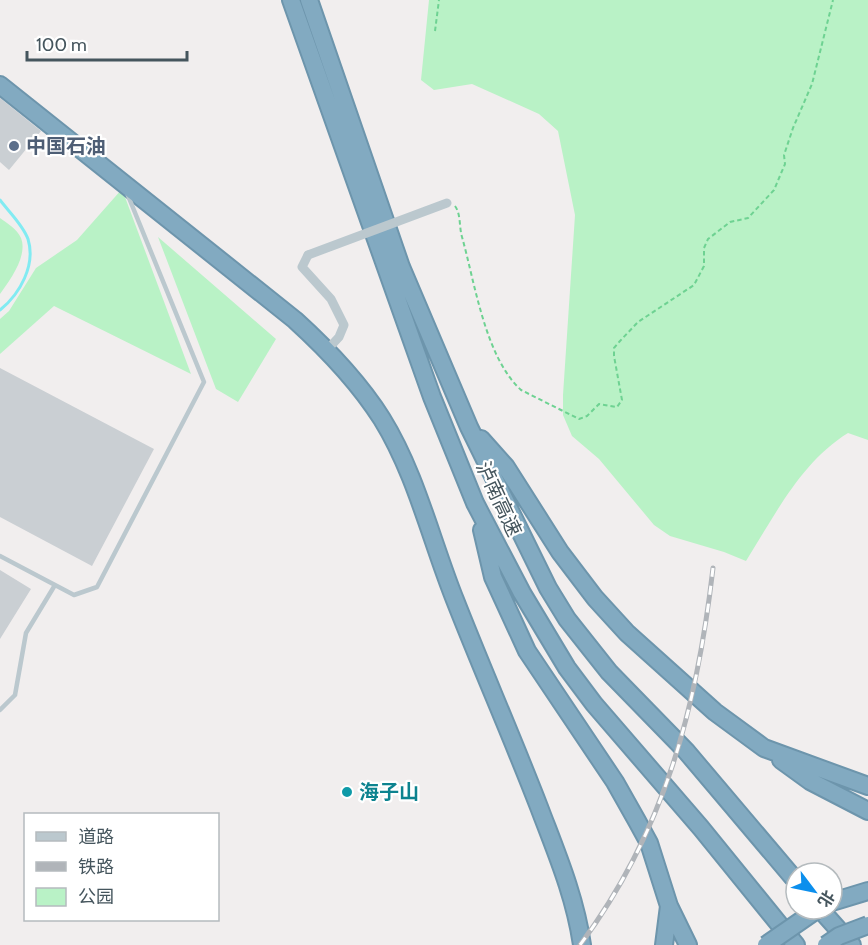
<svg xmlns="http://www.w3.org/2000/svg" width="868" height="945" font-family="Cabin,'Noto Sans SC',sans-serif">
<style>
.green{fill:#b9f2c6}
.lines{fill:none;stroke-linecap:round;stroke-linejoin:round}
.stream{stroke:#82ebf2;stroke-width:3}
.building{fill:#cacfd3}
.highway-casing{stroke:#6d95ac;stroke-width:20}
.path{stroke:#6ed292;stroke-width:2;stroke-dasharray:4.5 3;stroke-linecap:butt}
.lane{stroke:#bbc8ce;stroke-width:4.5}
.street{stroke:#bbc8ce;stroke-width:9}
.highway{stroke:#82aac1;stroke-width:16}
.rail-casing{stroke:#b0b4b9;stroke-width:5}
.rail{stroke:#fff;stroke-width:3;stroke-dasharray:9;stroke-linecap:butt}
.highway-bridge-casing{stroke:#6d95ac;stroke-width:20;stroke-linecap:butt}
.street-bridge{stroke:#bbc8ce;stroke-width:9}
.highway-bridge{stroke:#82aac1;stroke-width:16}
.service-dot{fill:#5c6f8a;stroke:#fff;stroke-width:2}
.culture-dot{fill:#0f9aa8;stroke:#fff;stroke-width:2}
.labels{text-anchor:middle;stroke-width:4.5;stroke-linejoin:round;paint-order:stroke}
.service-label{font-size:20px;font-weight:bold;fill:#4e5e75;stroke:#fff;text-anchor:start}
.street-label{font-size:20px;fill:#45555d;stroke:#fff}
.culture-label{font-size:20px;font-weight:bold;fill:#0d838f;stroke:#fff;text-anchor:start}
</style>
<rect width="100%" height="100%" fill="#f1eeee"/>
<path class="green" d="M429,0H868V440L848,433C801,462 775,515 746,561L724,552L670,536L654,525L599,459L572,436L563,415V395L575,215L558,131L539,114L472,84L434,90L421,80Z
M122,189L191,374L54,306L0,354V319L9,311L36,268L77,240Z
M0,218C7,223 17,229 21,238C28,256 10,280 0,294Z
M158,237L276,339L238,402L216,389Z"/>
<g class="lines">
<path class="stream" d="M0,200C9,212 23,225 28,239C36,265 20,294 0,310"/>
</g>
<path class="building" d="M0,98L41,131L9,170L0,162Z
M0,368L154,449L92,566L0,517Z
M0,570L31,589L0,639Z"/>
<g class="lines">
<g class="highway-casing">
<path id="highway" d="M291,0L432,397L475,503L522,593L567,668L594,704L701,828L796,945
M309,0L401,267L469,427L548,588L567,619L609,672L686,751L796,881
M0,85L295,320C328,350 358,381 382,419C416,474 431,540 455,600C482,669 512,737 539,807C556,852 575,896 582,945
M481,439L506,467L560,552L595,598L627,633L715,712L764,748L868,786
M482,530L493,577L527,651L615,782L637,821L649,843L669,906L688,945
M781,760L810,781L868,811
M832,902L868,891
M820,909L852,945
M664,945L669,906"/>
</g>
<path class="path" d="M435,31L439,0
M455,206C461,214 459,227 462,237C475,283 485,357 521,390L579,419L587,416L599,404L617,407L622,400L614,356V348L620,341L638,322L694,285L704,266V248L708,239L730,222L748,218L774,190L785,164L784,155L793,128L812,84L833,0"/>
<path class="lane" d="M0,556L74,595L97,587L204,382L127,193
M0,710L15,695L26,633L55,585"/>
<path class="street" d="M308,255L302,267L331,299L344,325L339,337L327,350"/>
<use href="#highway" class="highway"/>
<g class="rail-casing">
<path id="rail" d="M580,945C665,831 697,707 713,568"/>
</g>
<use href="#rail" class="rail"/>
<g class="highway-bridge-casing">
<path id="highway-bridge" d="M766,945L818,909
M826,945L839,936L868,925"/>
</g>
<path class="street-bridge" d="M308,255L447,203"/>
<use href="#highway-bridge" class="highway-bridge"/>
</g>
<circle class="service-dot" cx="14" cy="146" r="6"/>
<circle class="culture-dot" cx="347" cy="792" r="6"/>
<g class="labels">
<g class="service-label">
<text x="26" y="153">中国石油</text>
</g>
<g class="street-label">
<text transform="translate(499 499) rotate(65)" y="7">泸南高速</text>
</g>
<g class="culture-label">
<text x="359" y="799">海子山</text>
</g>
</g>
<rect x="24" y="813" width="195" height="108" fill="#ffffff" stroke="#b5bbbe" stroke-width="1.5"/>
<rect x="36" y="832" width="30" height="9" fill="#bbc8ce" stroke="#b5bbbe" stroke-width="1.5"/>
<text x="78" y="843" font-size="18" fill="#45555d">道路</text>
<rect x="36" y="862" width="30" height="9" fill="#b0b4b9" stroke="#b5bbbe" stroke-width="1.5"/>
<text x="78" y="873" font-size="18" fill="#45555d">铁路</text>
<rect x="36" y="888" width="30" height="18" fill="#b9f2c6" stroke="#b5bbbe" stroke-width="1.5"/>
<text x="78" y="903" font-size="18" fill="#45555d">公园</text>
<g transform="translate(814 891) rotate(122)"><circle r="28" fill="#ffffff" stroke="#b5bbbe" stroke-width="1.5"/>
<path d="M0-4.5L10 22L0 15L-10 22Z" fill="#0c8fed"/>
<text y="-9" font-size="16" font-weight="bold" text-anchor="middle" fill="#45555d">北</text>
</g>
<path d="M27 51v9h160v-9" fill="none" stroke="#45555d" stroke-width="3"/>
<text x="36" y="51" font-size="18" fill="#45555d" stroke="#ffffff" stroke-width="4.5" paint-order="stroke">100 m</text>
</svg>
